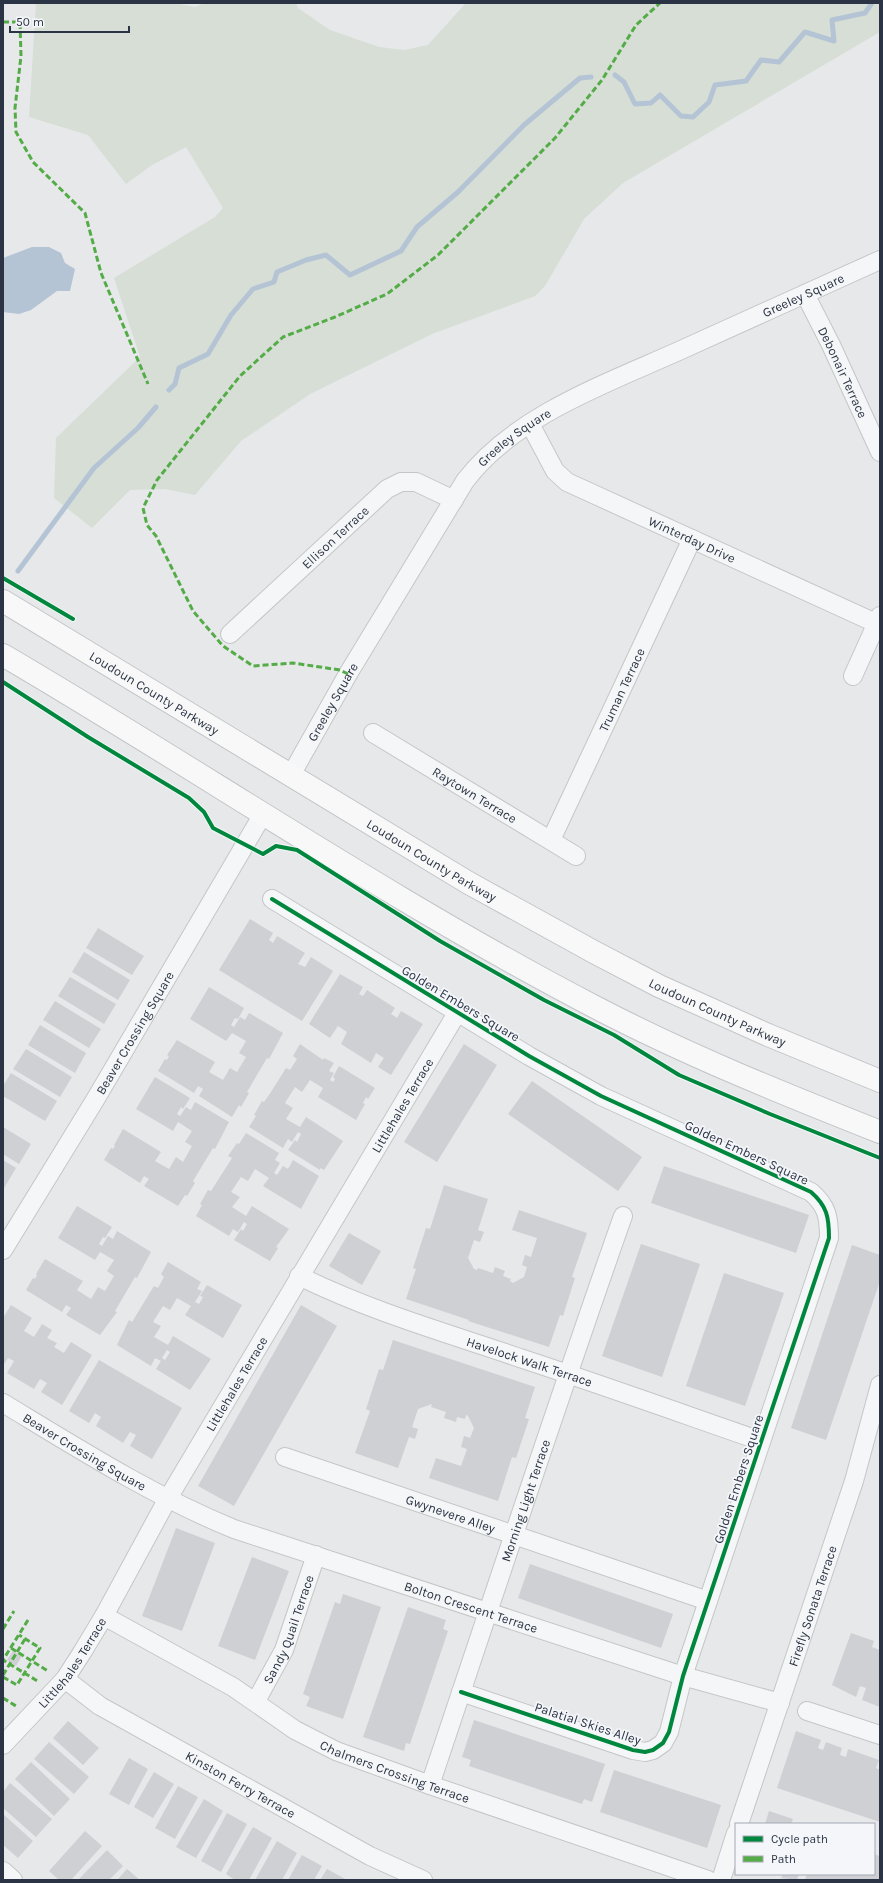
<svg xmlns="http://www.w3.org/2000/svg" width="883" height="1883" font-family="Karla,sans-serif">
<style>
.green{fill:#d6ded6}
.water{fill:#b4c4d5}
.lines{fill:none;stroke-linecap:round;stroke-linejoin:round}
.stream{stroke:#b4c4d5;stroke-width:5}
.building{fill:#ced0d3;fill-rule:evenodd}
.street-casing{stroke:#c4c6c8;stroke-width:20}
.primary-casing{stroke:#c2c5c8;stroke-width:24}
.street{stroke:#f5f6f7;stroke-width:18}
.primary{stroke:#f8f8f8;stroke-width:22}
.quiet{stroke:#54ac47;stroke-width:3;stroke-dasharray:6 3;stroke-linecap:butt}
.cycleway-casing{stroke:#f4f6f9;stroke-width:6}
.cycleway{stroke:#00873e;stroke-width:4}
.labels{text-anchor:middle;stroke-width:3.5;stroke-linejoin:round;paint-order:stroke}
.street-label{font-size:13px;fill:#2b3445;stroke:#f4f6f9}
</style>
<rect width="100%" height="100%" fill="#e6e8ea"/>
<path class="green" d="M36,3H174L195,7L204,3H296L298,8L330,30L379,47L404,50L428,45L466,3H880V32L623,183L584,219L545,286L535,296L432,334L310,394L241,441L195,495L165,489L130,490L92,528L54,498L56,438L140,357L114,278L215,217L223,208L186,147L152,165L126,184L88,135L29,117Z"/>
<path class="water" d="M32,247H49L61,253L65,263L75,269L70,291H57L31,310L19,314L3,312V258Z"/>
<g class="lines">
<path class="stream" d="M615,75L624,82L635,104L651,103L660,95L681,116L693,117L709,102L715,85L746,81L761,60L779,62L805,32L834,41L832,20L865,13L872,3
M169,390L175,384L179,368L208,354L231,315L253,289L274,282L277,272L306,260L326,255L350,275L401,251L417,227L458,192L524,125L580,78L591,77
M18,571L94,468L138,428L156,407"/>
</g>
<path class="building" d="M250,919L273,933L269,940L273,943L277,936L305,953L298,964L305,967L311,957L333,971L302,1021L219,970Z
M98,928L144,956L132,975L86,948Z
M84,952L130,980L118,1000L72,972Z
M340,974L363,987L359,994L363,996L367,990L395,1008L391,1014L397,1018L401,1011L423,1024L391,1075L378,1067L384,1058L376,1053L371,1063L341,1044L347,1032L338,1026L330,1038L309,1024Z
M70,977L116,1004L104,1024L58,996Z
M209,987L244,1008L238,1019L235,1018L231,1025L234,1027L240,1017L245,1020L249,1013L283,1033L269,1059L267,1058L247,1092L249,1093L241,1107L239,1105L232,1117L199,1096L203,1089L198,1086L194,1093L158,1071L165,1059L167,1060L169,1056L167,1055L177,1040L215,1062L209,1072L223,1080L230,1068L237,1072L246,1057L239,1053L246,1041L232,1033L226,1041L190,1019Z
M55,1001L101,1029L89,1048L43,1020Z
M40,1025L86,1053L75,1073L28,1045Z
M300,1044L323,1060L324,1058L334,1063L329,1071L334,1073L330,1080L333,1082L335,1079L333,1077L339,1066L375,1088L368,1099L366,1097L363,1103L365,1104L356,1120L318,1097L323,1088L310,1080L302,1092L295,1087L285,1103L293,1108L286,1119L300,1127L306,1117L343,1141L324,1170L320,1168V1170L288,1150L295,1140L297,1142L301,1134L298,1132L292,1142L288,1139L283,1148L249,1127L256,1116L254,1115L262,1101L264,1102L271,1092L286,1068L290,1070L297,1059L293,1056Z
M464,1044L497,1065L437,1162L404,1142Z
M26,1049L72,1077L60,1097L13,1069Z
M11,1073L57,1101L45,1121L3,1096V1086Z
M155,1077L190,1098L183,1109L181,1107L177,1114L180,1116L186,1107L191,1110L195,1102L229,1122L215,1149L213,1148L193,1181L195,1183L187,1196L185,1195L178,1206L144,1186L149,1179L144,1176L140,1183L104,1160L111,1148L113,1149L115,1146L114,1145L123,1129L161,1152L155,1161L169,1169L176,1157L183,1162L192,1146L185,1142L192,1131L178,1122L173,1131L136,1109Z
M532,1081L642,1157L618,1191L508,1114Z
M3,1127L31,1144L19,1164L3,1154Z
M246,1133L279,1153L275,1160L280,1163L274,1173L277,1175L283,1166L288,1169L293,1160L319,1176L301,1209L263,1186L269,1178L255,1169L248,1181L241,1177L231,1192L240,1197L232,1207L246,1216L252,1206L289,1229L276,1247L278,1248L270,1261L234,1240L241,1229L243,1231L247,1224L244,1222L238,1232L233,1229L229,1236L196,1216L202,1205L200,1204L208,1190L211,1191L232,1158L228,1156L237,1143L239,1144Z
M3,1160L16,1168L4,1188L3,1187Z
M664,1166L809,1215L796,1253L651,1203Z
M444,1185L488,1199L478,1230L484,1232L480,1242L474,1240L468,1258L474,1269L477,1270L478,1268L493,1273L495,1267L505,1271L503,1276L511,1279L510,1281L513,1283L524,1277L527,1267L522,1265L525,1255L531,1257L537,1238L512,1230L519,1210L587,1233L572,1277L575,1278L563,1316L560,1315L549,1347L468,1321L469,1320L406,1299L416,1269L413,1268L426,1228L430,1229Z
M77,1206L112,1227L105,1238L103,1237L99,1244L102,1246L108,1236L113,1239L117,1231L151,1252L137,1278L135,1277L115,1311L117,1312L100,1335L66,1315L71,1308L66,1305L62,1312L26,1290L33,1278L35,1279L37,1275L36,1274L45,1259L83,1281L77,1290L91,1299L98,1287L105,1291L114,1276L107,1271L114,1260L100,1252L95,1260L58,1238Z
M349,1233L381,1251L362,1285L329,1266Z
M641,1244L700,1264L662,1377L602,1356Z
M852,1245L880,1255V1281L826,1440L791,1428Z
M168,1262L201,1282L197,1289L202,1291L195,1302L199,1304L203,1297L200,1296L207,1285L242,1305L223,1338L185,1315L191,1306L177,1298L170,1310L163,1306L153,1322L161,1326L154,1337L168,1345L173,1336L211,1359L190,1390L156,1369L161,1361L155,1358L151,1366L117,1345L129,1320L132,1322L154,1286L158,1288L164,1277L161,1274ZM167,1350L170,1352L165,1360L162,1358Z
M724,1273L784,1293L745,1406L686,1386Z
M11,1305L32,1318L24,1331L34,1337L42,1324L52,1330L47,1338L57,1343L54,1347L64,1353L71,1342L92,1355L62,1405L41,1392L47,1383L40,1379L34,1389L7,1373L14,1361L8,1358L3,1366V1318Z
M301,1305L337,1326L234,1506L198,1486Z
M393,1340L535,1387L525,1418L529,1419L516,1458L512,1457L498,1501L429,1478L436,1458L461,1466L467,1449L461,1447L464,1436L470,1438L474,1428L468,1416L466,1415L465,1419L457,1417L456,1422L444,1418L446,1412L431,1407L432,1404L418,1409L412,1427L418,1429L415,1439L409,1437L398,1468L355,1453L370,1411L366,1409L379,1369L383,1370Z
M99,1360L182,1408L152,1459L130,1446L136,1435L130,1432L123,1443L96,1426L101,1417L95,1413L89,1423L69,1411Z
M176,1528L215,1543L182,1631L142,1616Z
M252,1557L289,1571L255,1660L218,1646Z
M530,1564L673,1614L661,1648L518,1598Z
M343,1594L381,1607L343,1719L306,1706L310,1697L303,1694L335,1602L340,1604Z
M408,1607L446,1620L443,1629L448,1631L410,1744L406,1743L404,1751L363,1737Z
M851,1633L874,1641L872,1647L880,1650V1707L862,1700L866,1688L860,1686L856,1697L832,1685Z
M13,1651L22,1656L16,1666L7,1660Z
M474,1720L605,1764L592,1802L584,1799L582,1804L469,1766L471,1760L462,1757Z
M68,1721L99,1748L83,1765L53,1738Z
M796,1731L821,1740L818,1748L823,1750L826,1742L842,1748L840,1755L846,1757L848,1749L879,1760L876,1768L880,1770V1822L777,1788Z
M49,1742L89,1777L74,1794L34,1759Z
M129,1758L148,1769L129,1805L109,1794Z
M31,1762L70,1799L54,1816L15,1779Z
M614,1770L721,1805L707,1848L600,1812Z
M154,1772L174,1784L153,1818L134,1807Z
M10,1783L52,1819L36,1837L3,1808V1792Z
M178,1786L198,1797L175,1839L155,1828Z
M204,1799L223,1811L196,1858L176,1847Z
M769,1811L793,1819L791,1824H765Z
M227,1813L247,1824L221,1872L201,1861Z
M3,1814L33,1841L18,1858L3,1845Z
M253,1827L272,1838L249,1880H235L226,1874Z
M85,1831L102,1846L71,1880H59L49,1871Z
M277,1841L297,1853L282,1880H255Z
M107,1850L123,1866L109,1880H78Z
M880,1853V1880H805L807,1874H874V1854L879,1856Z
M302,1855L322,1866L314,1880H288Z
M127,1869L140,1880H117Z
M327,1869L347,1880H320Z
M783,1874H799L797,1880L781,1878Z"/>
<g class="lines">
<g class="street-casing">
<g id="street">
<path id="s1" d="M805,294L831,345L880,452"/>
<path id="s2" d="M530,424L555,471L567,482L880,625"/>
<path id="s3" d="M230,634L387,489L401,482H416L454,500"/>
<path d="M853,676L880,616"/>
<path id="s4" d="M373,733L576,856"/>
<path id="s5" d="M291,775L348,674L465,481C515,415 608,383 681,350C747,320 814,290 880,260"/>
<path id="s6" d="M551,840L692,539"/>
<path d="M272,899L529,1056L601,1096L811,1192C827,1206 829,1217 829,1238L683,1676L669,1732L663,1743L653,1750L645,1752L633,1750L461,1692"/>
<path id="s7" d="M3,1250L95,1100L263,814"/>
<path id="s8" d="M299,1276C372,1312 450,1334 526,1360C605,1386 683,1414 761,1441"/>
<path id="s9" d="M3,1403C79,1449 151,1495 234,1529L683,1676L780,1703"/>
<path id="s10" d="M285,1457L708,1601"/>
<path id="s11" d="M104,1616L233,1687L295,1730L336,1751L430,1785L708,1880"/>
<path id="s12" d="M65,1679L100,1706L370,1856L423,1880"/>
<path id="s13" d="M256,1701L284,1650L316,1555"/>
<path d="M807,1711L880,1735"/>
<path id="s14" d="M3,1745L65,1679L83,1651L104,1616L167,1500L457,1013"/>
<path id="s15" d="M430,1785C494,1595 556,1405 623,1216"/>
<path id="s16" d="M739,1824L854,1481L880,1385"/>
<path d="M3,1871L13,1880"/>
<path d="M721,1880L736,1833"/>
</g>
</g>
<g class="primary-casing">
<g id="primary">
<path id="s17" d="M3,601L467,882L594,952L659,986L768,1035L880,1081"/>
<path d="M3,655C201,771 391,901 595,1007C687,1055 784,1094 880,1132"/>
</g>
</g>
<use href="#street" class="street"/>
<use href="#primary" class="primary"/>
<path class="quiet" d="M3,22H20L21,56L15,108L16,132L33,162L85,213L101,273L148,384
M348,674L340,670L293,663L253,666L223,646L193,611L156,536L147,525L143,508L157,480L240,376L283,337L335,317L387,294L438,255L555,138L602,80L636,25L660,3
M28,1620L3,1660L39,1682
M3,1629L14,1611
M11,1648L48,1671
M3,1675L25,1639
M3,1677L17,1685L40,1648L19,1635
M3,1698L16,1706"/>
<g class="cycleway-casing">
<path id="cycleway" d="M3,578L73,619
M3,682L88,737L189,798L204,812L213,828L263,854L276,846L297,850L440,941L544,1000L614,1035L679,1075L770,1114L880,1158
M272,899L529,1056L601,1096L811,1192C827,1206 829,1217 829,1238L683,1676L669,1732L663,1743L653,1750L645,1752L633,1750L461,1692"/>
</g>
<use href="#cycleway" class="cycleway"/>
</g>
<g class="labels">
<g class="street-label">
<text dy="5" stroke="none"><textPath href="#s5" startOffset="731">Greeley Square</textPath></text>
<text dy="5" stroke="none"><textPath href="#s1" startOffset="87">Debonair Terrace</textPath></text>
<text dy="5" stroke="none"><textPath href="#s5" startOffset="408">Greeley Square</textPath></text>
<text dy="5" stroke="none"><textPath href="#s3" startOffset="143">Ellison Terrace</textPath></text>
<text dy="5" stroke="none"><textPath href="#s2" startOffset="207">Winterday Drive</textPath></text>
<text dy="5" stroke="none"><textPath href="#s6" startOffset="166">Truman Terrace</textPath></text>
<text dy="5" stroke="none"><textPath href="#s17" startOffset="177">Loudoun County Parkway</textPath></text>
<text dy="5" stroke="none"><textPath href="#s5" startOffset="84">Greeley Square</textPath></text>
<text dy="5" stroke="none"><textPath href="#s4" startOffset="119">Raytown Terrace</textPath></text>
<text dy="5" stroke="none"><textPath href="#s17" startOffset="501">Loudoun County Parkway</textPath></text>
<text transform="translate(461 1003) rotate(31)" y="5">Golden Embers Square</text>
<text dy="5" stroke="none"><textPath href="#s17" startOffset="825">Loudoun County Parkway</textPath></text>
<text dy="5" stroke="none"><textPath href="#s7" startOffset="254">Beaver Crossing Square</textPath></text>
<text dy="5" stroke="none"><textPath href="#s14" startOffset="756">Littlehales Terrace</textPath></text>
<text transform="translate(747 1152) rotate(25)" y="5">Golden Embers Square</text>
<text dy="5" stroke="none"><textPath href="#s8" startOffset="246">Havelock Walk Terrace</textPath></text>
<text dy="5" stroke="none"><textPath href="#s14" startOffset="432">Littlehales Terrace</textPath></text>
<text dy="5" stroke="none"><textPath href="#s9" startOffset="95">Beaver Crossing Square</textPath></text>
<text transform="translate(738 1479) rotate(-72)" y="5">Golden Embers Square</text>
<text dy="5" stroke="none"><textPath href="#s15" startOffset="300">Morning Light Terrace</textPath></text>
<text dy="5" stroke="none"><textPath href="#s10" startOffset="175">Gwynevere Alley</textPath></text>
<text dy="5" stroke="none"><textPath href="#s9" startOffset="513">Bolton Crescent Terrace</textPath></text>
<text dy="5" stroke="none"><textPath href="#s16" startOffset="230">Firefly Sonata Terrace</textPath></text>
<text dy="5" stroke="none"><textPath href="#s13" startOffset="79">Sandy Quail Terrace</textPath></text>
<text dy="5" stroke="none"><textPath href="#s14" startOffset="108">Littlehales Terrace</textPath></text>
<text transform="translate(588 1723) rotate(18)" y="5">Palatial Skies Alley</text>
<text dy="5" stroke="none"><textPath href="#s11" startOffset="331">Chalmers Crossing Terrace</textPath></text>
<text dy="5" stroke="none"><textPath href="#s12" startOffset="205">Kinston Ferry Terrace</textPath></text>
</g>
</g>
<rect width="883" height="1883" fill="none" stroke="#2b3445" stroke-width="8"/>
<rect x="735" y="1823" width="140" height="52" fill="#f4f6f9" stroke="#a4a8b1"/>
<rect x="743" y="1836" width="20" height="6" fill="#00873e" stroke="#a4a8b1"/>
<text x="771" y="1843" font-size="12" fill="#2b3445">Cycle path</text>
<rect x="743" y="1856" width="20" height="6" fill="#54ac47" stroke="#a4a8b1"/>
<text x="771" y="1863" font-size="12" fill="#2b3445">Path</text>
<path d="M10 26v6h119v-6" fill="none" stroke="#2b3445" stroke-width="2"/>
<text x="16" y="26" font-size="12" fill="#2b3445" stroke="#f4f6f9" stroke-width="3" paint-order="stroke">50 m</text>
</svg>
